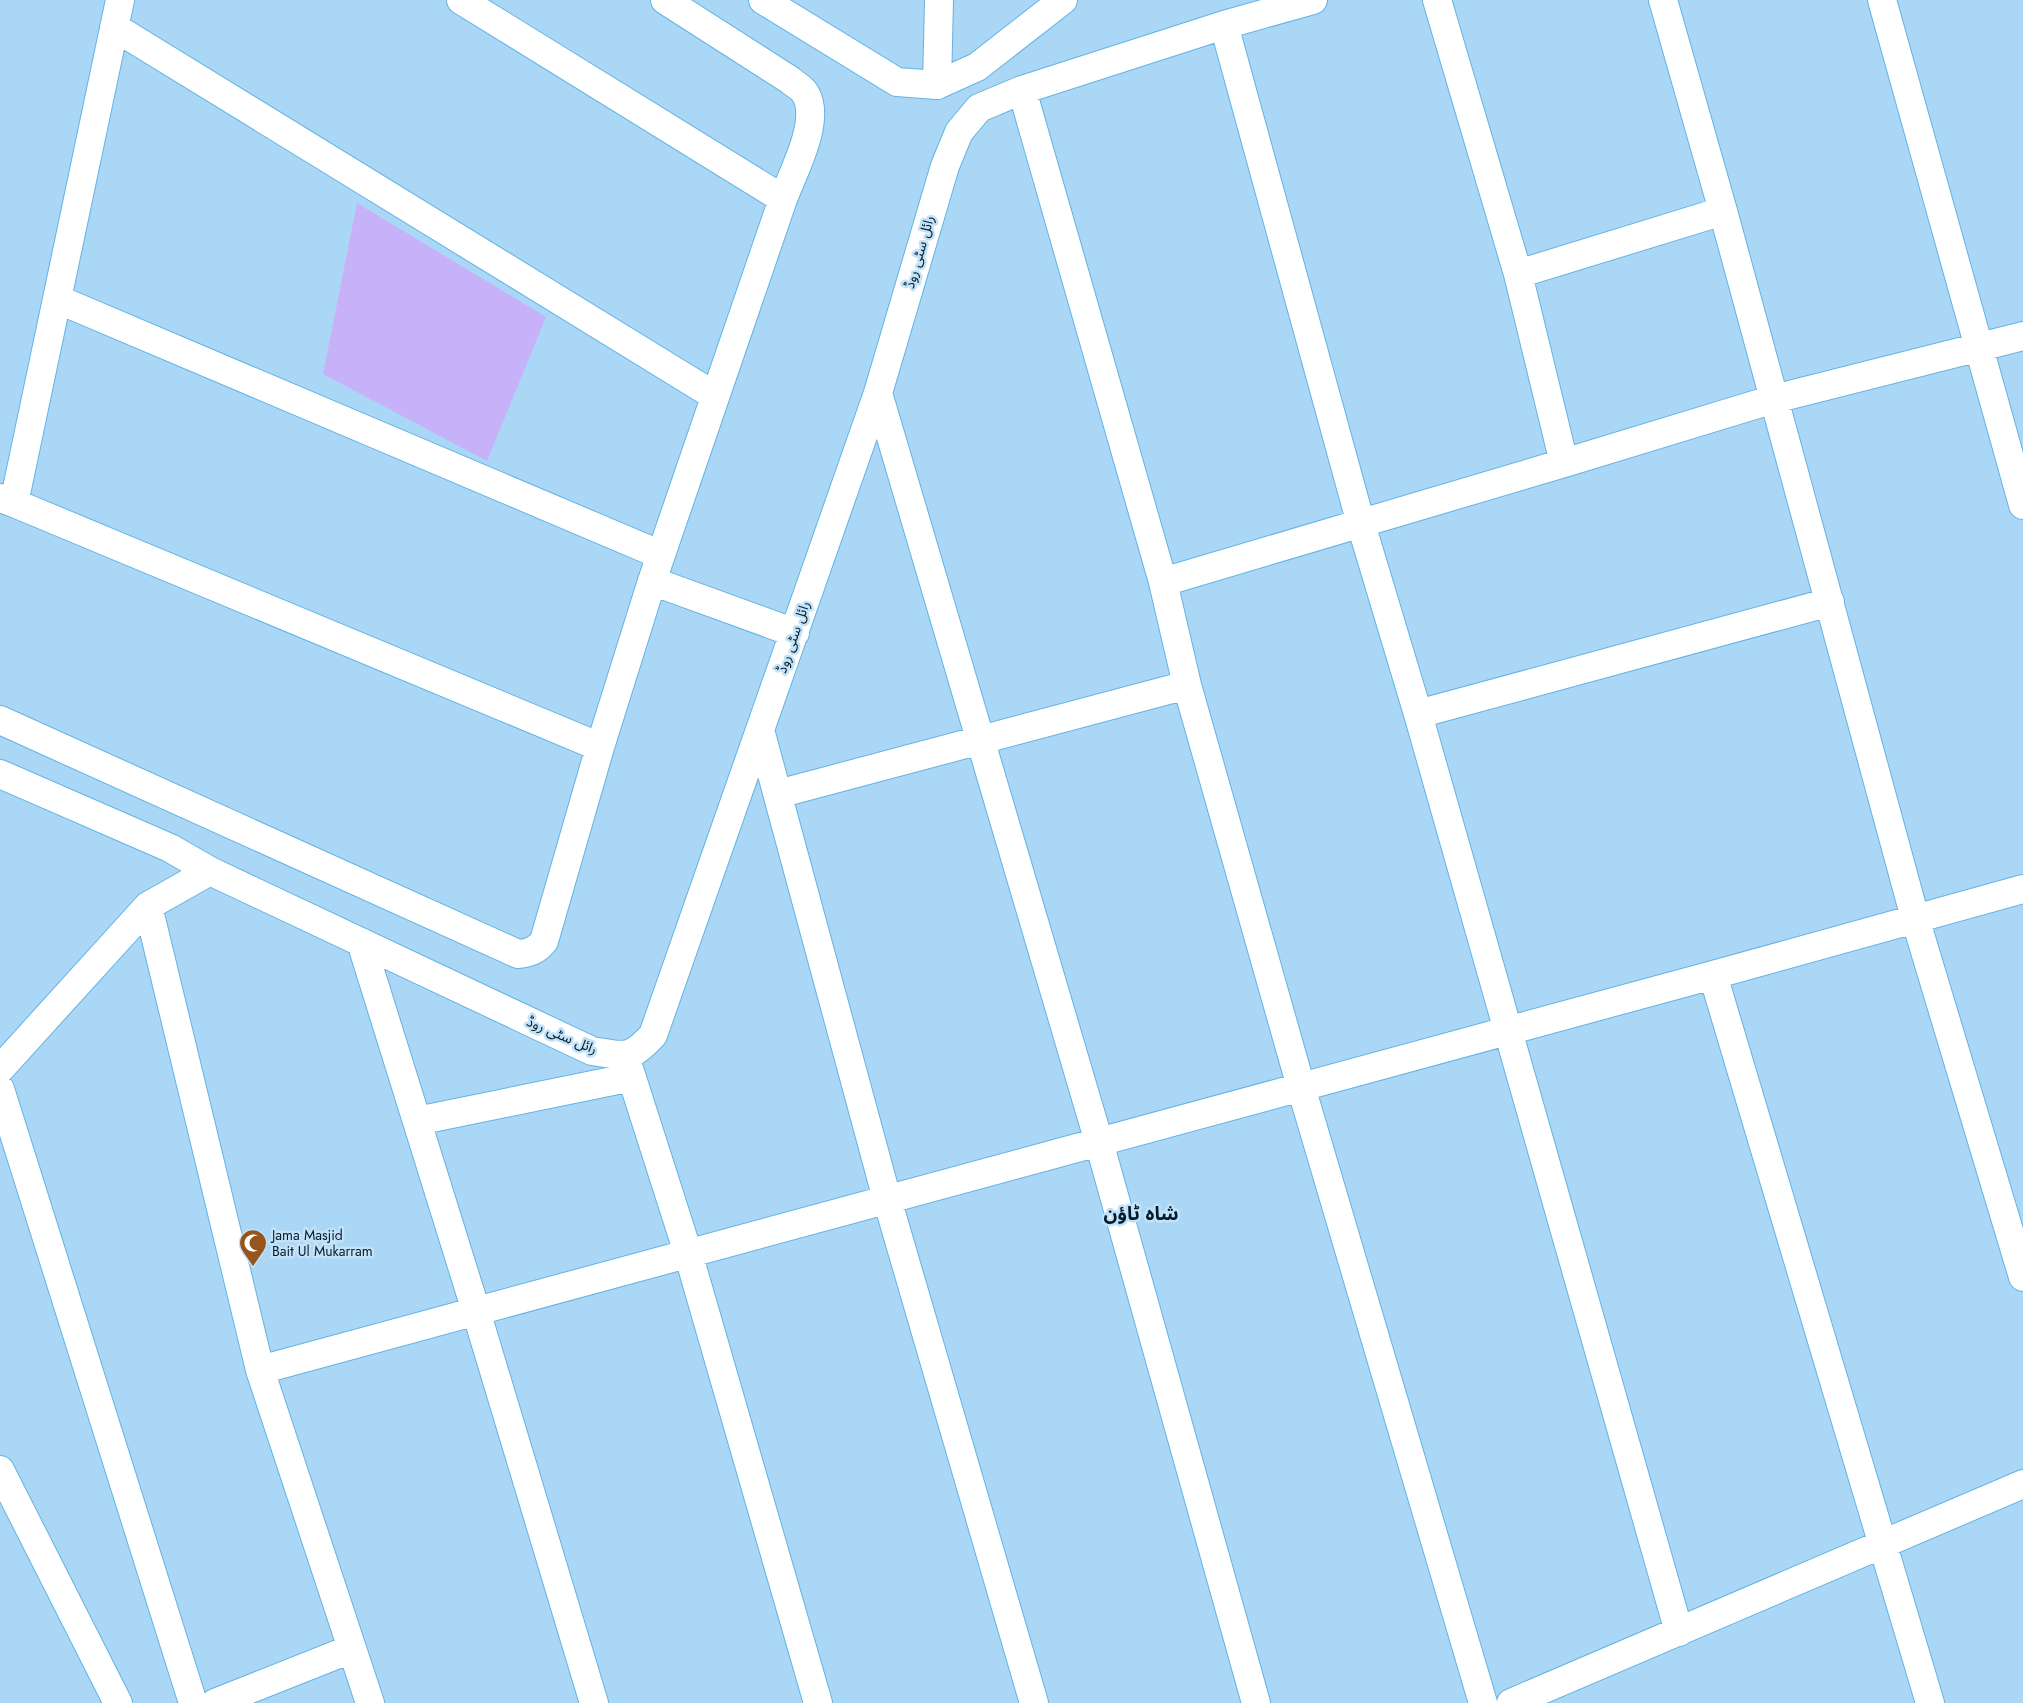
<svg xmlns="http://www.w3.org/2000/svg" width="2023" height="1703" font-family="Jost,'Noto Sans Arabic',sans-serif">
<style>
.green{fill:#c7b2f9}
.lines{fill:none;stroke-linecap:round;stroke-linejoin:round}
.minor-casing{stroke:#63b3e4;stroke-width:30}
.minor{stroke:#fff;stroke-width:28}
.labels{text-anchor:middle;stroke-width:5;stroke-linejoin:round;paint-order:stroke}
.street-label{font-size:14px;fill:#001d30;stroke:#c4e2f7}
.poi-label{font-size:14px;fill:#001d30;stroke:#c4e2f7;text-anchor:start}
.district-label{font-size:19px;font-weight:bold;fill:#001d30;stroke:#c4e2f7}
</style>
<rect width="100%" height="100%" fill="#aad7f6"/>
<path class="green" d="M357,203L546,317L487,461L323,374Z"/>
<g class="lines">
<g class="minor-casing">
<path id="minor" d="M461,0L783,199L652,581L795,633
M665,0L790,80C794,84 802,88 805,93C822,120 793,172 783,199
M763,0L897,82L937,85L977,67L1063,0
M1437,0L1518,274L1723,211L1663,0
M1882,0L2023,505
M1224,25L1361,524L1418,714L1679,1632
M114,27L715,396
M937,85L939,0
M1022,90L1163,582L1187,685L1301,1087L1483,1703
M1723,211L1915,918L2023,1277
M1518,274L1564,463
M57,299L661,555
M878,393L1099,1142L1256,1703
M0,498L14,503L120,0
M14,503L600,747
M1163,582L1564,463L1774,399L2023,336
M1418,714L1830,602
M0,720L518,954C529,953 536,951 544,941L600,747L652,581
M760,730L887,1199L1034,1703
M0,774L170,848L210,871L592,1051C625,1056 629,1061 653,1035L878,393L945,166L959,132L979,108L1022,90L1224,25L1313,0
M778,794L1187,685
M148,906L260,1370L370,1703
M361,942L476,1311L594,1703
M1713,975L1930,1703
M625,1056L688,1253L818,1703
M0,1069L148,906L210,871
M0,1089L193,1703
M417,1121L632,1077
M260,1370L1713,975L2023,889
M0,1470L118,1703
M215,1703L351,1649
M1511,1703L2023,1484"/>
</g>
<use href="#minor" class="minor"/>
</g>
<defs>
<g id="mosque-pin" transform="scale(1.4375)"><path d="M0 17L-7.5 6A9.5 9.5 0 1 1 7.5 6Z" fill="#95551d" stroke="#c4e2f7"/><path d="M3.5-4.9A6 6 0 1 0 3.5 4.9A5 5 0 1 1 3.5-4.9Z" fill="#fff"/></g>
</defs>
<g fill-rule="evenodd">
<use href="#mosque-pin" x="253" y="1243"/>
</g>
<g class="labels">
<g class="street-label">
<text transform="translate(919 252) rotate(-74)" y="5">رائل سٹی روڈ</text>
<text transform="translate(793 637) rotate(-71)" y="5">رائل سٹی روڈ</text>
<text transform="translate(562 1035) rotate(23)" y="5">رائل سٹی روڈ</text>
</g>
<g class="poi-label">
<text x="272" y="1240">Jama Masjid<tspan x="272" dy="16">Bait Ul Mukarram</tspan></text>
</g>
<g class="district-label">
<text x="1141" y="1220">شاہ ٹاؤن</text>
</g>
</g>
</svg>
